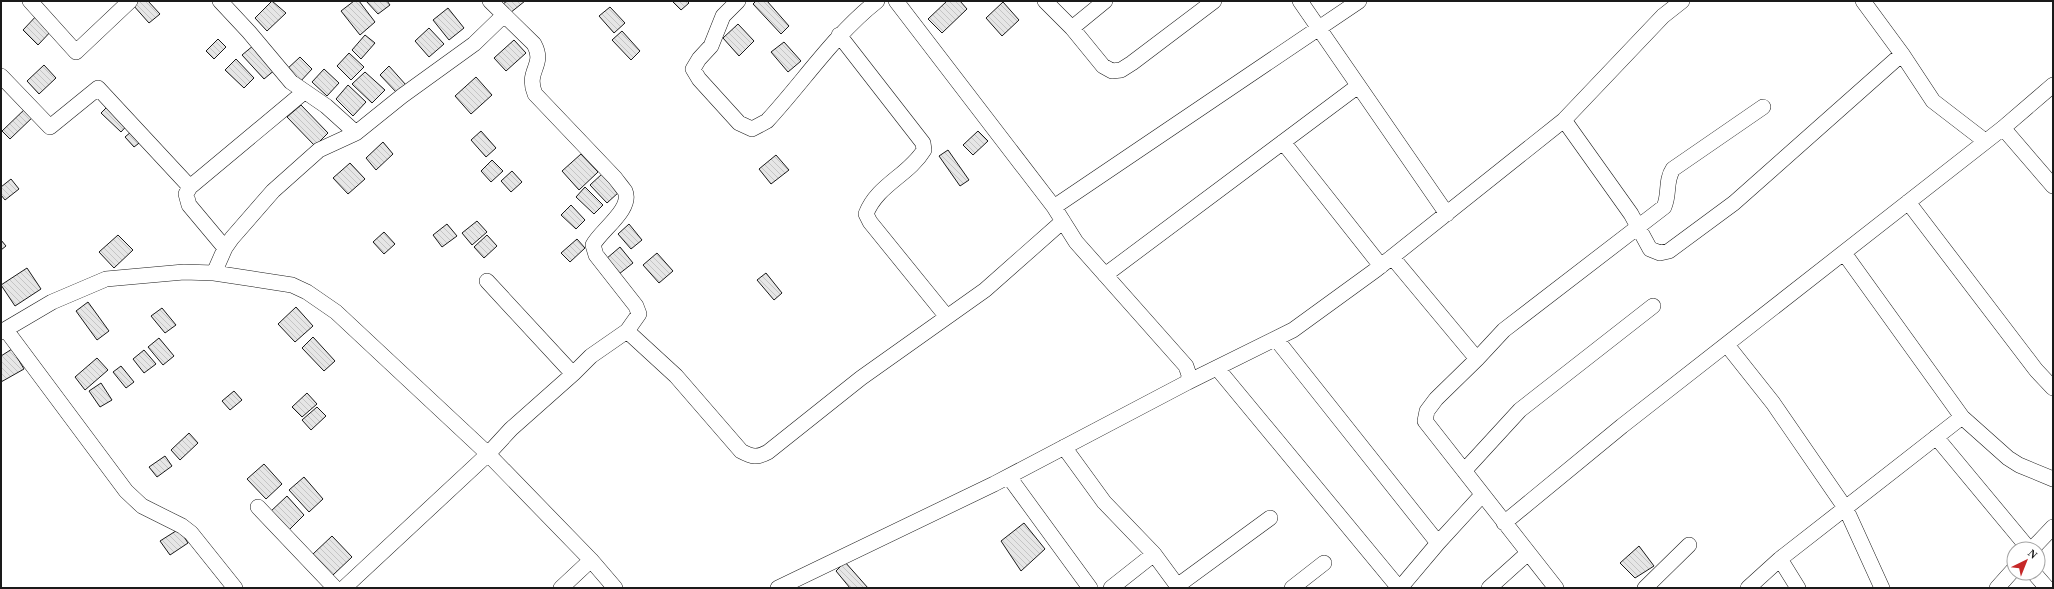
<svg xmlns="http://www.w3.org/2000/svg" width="2054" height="589" font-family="Georgia,serif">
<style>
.building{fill:url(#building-back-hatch);stroke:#1a1a1a}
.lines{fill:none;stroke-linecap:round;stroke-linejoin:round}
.street-casing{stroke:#1a1a1a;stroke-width:16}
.street{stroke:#fff;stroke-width:15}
</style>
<defs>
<pattern id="building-back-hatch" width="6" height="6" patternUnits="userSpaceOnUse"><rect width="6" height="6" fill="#e6e6e6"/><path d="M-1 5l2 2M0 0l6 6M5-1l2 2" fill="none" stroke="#c5c5c5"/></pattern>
</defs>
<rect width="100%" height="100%" fill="#fff"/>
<path class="building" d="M137,1H148L160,14L149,23L133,5Z
M272,1L286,13L267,31L255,18Z
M354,1H359L375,22L360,35L341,11Z
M366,1H387L390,5L378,14Z
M507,1H525L510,13L503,4Z
M672,1H687L689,3L681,10Z
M756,1H767L789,26L781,34L753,4Z
M947,1H960L967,9L942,33L928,19Z
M1003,2L1019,20L1002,36L986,18Z
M610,7L625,23L614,33L599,16Z
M448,8L464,28L449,40L433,20Z
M39,13L54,28L38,45L23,30Z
M738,24L754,41L739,56L723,38Z
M429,28L444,44L429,57L415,41Z
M622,31L640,51L631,60L612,40Z
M365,35L375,43L361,59L352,50Z
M218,39L226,47L214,59L206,51Z
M514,40L526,53L506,71L494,58Z
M784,42L801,61L788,72L771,52Z
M254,45L276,69L264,79L242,55Z
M349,53L364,67L351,80L337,66Z
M300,57L312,69L299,83L286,70Z
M236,59L254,78L244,88L225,70Z
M44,65L56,78L39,94L27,81Z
M389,66L406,85L397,93L380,75Z
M324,69L339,83L327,96L312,82Z
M365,72L385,90L372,103L352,84Z
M476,77L492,95L471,114L455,96Z
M348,85L366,102L353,116L336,99Z
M112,102L131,121L121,132L101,113Z
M301,105L328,133L315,146L287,117Z
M27,107L35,115L10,139L2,131Z
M138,126L147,137L134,147L125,137Z
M481,131L496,148L486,157L471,140Z
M978,131L988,141L973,155L963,145Z
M383,142L393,154L376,170L366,158Z
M948,150L969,180L960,186L939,156Z
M581,154L598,172L579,190L562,171Z
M776,155L789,170L771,184L759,169Z
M492,160L503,171L491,182L481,171Z
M350,163L365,179L348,194L333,178Z
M512,171L522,182L511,192L501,181Z
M602,174L619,192L607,203L590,185Z
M11,179L19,189L5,200L1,195V187Z
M585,187L603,205L594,214L576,197Z
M571,205L585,220L576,229L561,215Z
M477,221L487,232L472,245L462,233Z
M447,224L457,236L442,247L433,235Z
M629,224L642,240L631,249L618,234Z
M384,232L395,244L384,254L373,242Z
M118,235L133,250L114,268L99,252Z
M487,235L497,246L484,258L474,247Z
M577,239L585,248L570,262L561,253Z
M1,240L6,246L1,250Z
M620,247L633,263L619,274L606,259Z
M657,253L673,271L659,283L643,265Z
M27,268L41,289L15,306L1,285Z
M766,273L782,293L774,300L757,280Z
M88,302L109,331L97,340L76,311Z
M296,307L313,326L295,342L278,324Z
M162,308L176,325L165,333L151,316Z
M313,337L335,361L324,371L302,348Z
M159,338L174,356L163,365L148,347Z
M12,349L24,369L1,382V356Z
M144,350L156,364L144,373L133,359Z
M97,358L108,370L85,390L75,377Z
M121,366L134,382L126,388L113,372Z
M101,383L112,400L100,407L89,391Z
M234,391L242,400L230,410L222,401Z
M307,393L317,404L302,417L292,407Z
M317,407L326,416L311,430L302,420Z
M189,433L198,443L180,460L171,450Z
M165,456L172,466L157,477L149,467Z
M264,464L282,484L266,499L247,479Z
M304,477L323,499L309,512L289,490Z
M287,496L304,515L288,531L270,512Z
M1024,523L1045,549L1021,571L1001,541Z
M179,529L188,543L170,555L160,541Z
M332,536L352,557L333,575L313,554Z
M1639,546L1654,566L1635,578L1620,563Z
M845,562L868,588H850L836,571Z"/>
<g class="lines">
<g class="street-casing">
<path id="street" d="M30,1L76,52L130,1
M220,1L249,32L291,82L326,106L356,133
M738,1L723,16L711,46L699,59L693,69L699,79L739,123L752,129L767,121C804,81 834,35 877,1
M1045,1L1072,28L1103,66L1112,71L1121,70L1132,63L1214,1
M1300,1L1447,214
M1863,1L1902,54L1933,101L1985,141
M1072,28L1105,1
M839,35L923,143L924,150C909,175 877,185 866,214L870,222L947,317
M1,76L50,127L98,88L190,187
M1564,120L1631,214L1650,249L1660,253L1669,251L1734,203L1902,54
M2003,128L2053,186
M1283,142L1381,266
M1908,202L2036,370L2053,388
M1054,207L1359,1
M225,248L189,205L186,194L190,187L304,92
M1844,253L1962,417L2008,458L2019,465L2053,479
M1392,257L1477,359
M214,273L225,248L232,238L273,191L319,150L356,133L402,96L474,44L504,15
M1105,275L1358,86
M487,281L573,374
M6,330L126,491L142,506L182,526L191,533L235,588
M627,331L676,376L741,451C752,457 757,458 768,452L861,378L985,290L1063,221
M1,332L52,302L106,279L184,272L214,273L292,285L307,292L336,312L488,454L591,560L615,588
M1276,339L1438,543
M1727,345L1773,403L1846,509L1882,588
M1217,368L1399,588
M1188,382L1293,330L1377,269L1564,120L1663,16L1682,1
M1936,437L2029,549
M1064,447L1104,502L1154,554L1179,588
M1464,471L1520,410L1653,306
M1009,477L1090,588
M258,507L335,588
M1504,523L1622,426L2003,128L2053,85
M2032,549L2053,527
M1780,559L1798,588
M2034,573L2047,588
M1177,586L1270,518
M344,588L488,454L511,429L573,374L591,356L627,331L639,314L636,306L596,255L593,245C601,230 633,209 625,191C622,187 618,182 615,178L535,94C525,70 546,66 534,44L490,1
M561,588L591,560
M778,588L994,484L1188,382L1189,375L1186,366L1076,242L1054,207L896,1
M1111,588L1154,554
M1292,588L1324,563
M1400,588L1438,543L1482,495
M1489,588L1528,553
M1556,588L1425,421L1427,411L1436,399L1477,359L1504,330L1664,207C1670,194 1665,181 1673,169L1763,107
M1645,588L1689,545
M1748,588L1780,559L1962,417
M1997,588L2014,569"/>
</g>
<use href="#street" class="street"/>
</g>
<rect width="2054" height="589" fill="none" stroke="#1a1a1a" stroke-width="4"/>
<g transform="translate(2026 561) rotate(43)"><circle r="19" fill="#ffffff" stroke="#a3a3a3"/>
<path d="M0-3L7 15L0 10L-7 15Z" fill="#c62828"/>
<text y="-6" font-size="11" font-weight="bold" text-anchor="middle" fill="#1a1a1a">N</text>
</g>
</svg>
